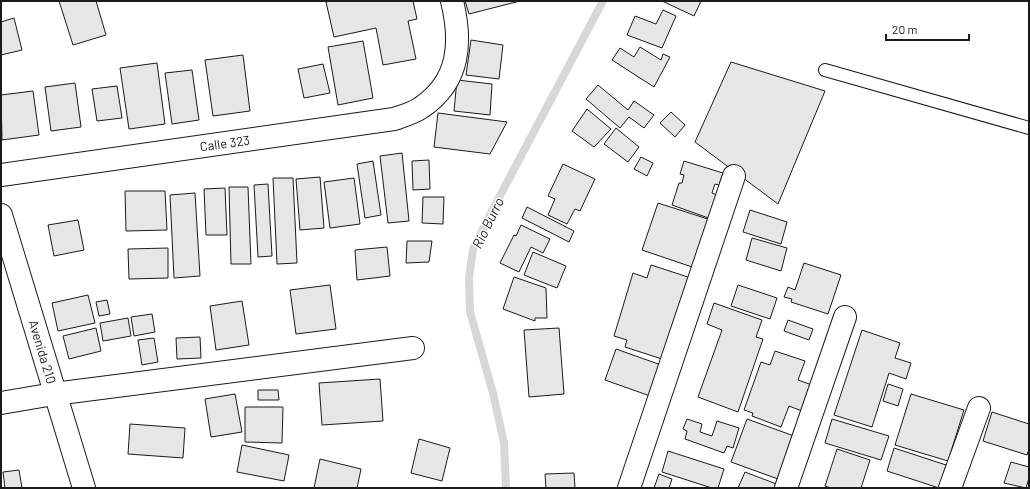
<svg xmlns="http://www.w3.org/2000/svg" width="1030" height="489" font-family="Barlow,sans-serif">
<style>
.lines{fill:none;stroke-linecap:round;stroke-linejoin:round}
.stream{stroke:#d7d7d7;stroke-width:8}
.building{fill:#e6e6e6;stroke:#1a1a1a}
.service-casing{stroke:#1a1a1a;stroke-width:14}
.minor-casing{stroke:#1a1a1a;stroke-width:24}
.service{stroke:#fff;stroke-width:12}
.minor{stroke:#fff;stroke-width:22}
.labels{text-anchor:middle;stroke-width:3;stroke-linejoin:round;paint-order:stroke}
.street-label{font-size:13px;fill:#1a1a1a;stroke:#fff}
.water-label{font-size:14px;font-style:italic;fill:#1a1a1a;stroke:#fff}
</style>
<rect width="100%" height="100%" fill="#fff"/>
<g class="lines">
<path class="stream" d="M506,488L504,443L493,393L470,312L469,278L473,249L493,209L603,1"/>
</g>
<path class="building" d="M59,1H96L106,35L73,45Z
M330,1H413L417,19L408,21L416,59L383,65L376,28L334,37L326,2Z
M465,1H520L469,14Z
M662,1H701L694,16Z
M663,10L676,16L662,48L627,35L635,16L656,24Z
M14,18L22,50L1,55V22Z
M471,40L503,45L499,79L466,75Z
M363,41L373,98L338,105L328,47Z
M640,47L661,60L663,54L670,57L654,87L612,60L620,48L634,57Z
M243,55L250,111L213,116L205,60Z
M731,62L825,91L778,204L695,142Z
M157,63L165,124L129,129L120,68Z
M323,64L330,93L304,98L298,69Z
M192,70L199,120L172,124L165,73Z
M457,80L492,84L490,115L454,111Z
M75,83L81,127L51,131L45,87Z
M598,85L628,110L634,101L654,115L644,128L629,117L620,128L586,99Z
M117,86L122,118L97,121L92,89Z
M33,91L39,135L2,140L1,95Z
M587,109L611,129L594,147L572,131Z
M671,112L685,125L675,137L660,123Z
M438,113L507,122L490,154L434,147Z
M616,128L639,147L628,162L604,144Z
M402,153L409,221L388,223L380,156Z
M641,157L653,163L647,176L634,169Z
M429,160L430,189L413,190L412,161Z
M373,161L381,215L365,218L357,164Z
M684,161L723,173L719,185L715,184L712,193L722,197L714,220L672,205L679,183H682L684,175L680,174Z
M563,164L595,179L580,211L575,209L567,224L548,215L555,199L548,196Z
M320,177L324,228L300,230L296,179Z
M273,178H293L297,263L277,264Z
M354,178L360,224L330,228L324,182Z
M268,184L272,256L258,257L254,185Z
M229,187H248L251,264H231Z
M225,188L227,235H206L204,189Z
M125,191H165L167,230L126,231Z
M195,193L200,276L174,278L170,195Z
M423,197H444L443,224L422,223Z
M658,203L711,220L695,268L642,250Z
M527,207L574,231L569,242L522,218Z
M750,210L787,222L781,244L743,232Z
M78,220L84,250L54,256L48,225Z
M521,225L550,239L543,253L531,247L519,272L500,263L514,235L516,236Z
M752,238L787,248L781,271L746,260Z
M407,241H432L429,262L406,263Z
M387,247L390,276L357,280L355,250Z
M168,248V278L129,279L128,249Z
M533,252L566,266L557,288L524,275Z
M804,263L841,275L828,314L791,302L792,299L784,297L788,287L795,290Z
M651,265L691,278L665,360L625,347L627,340L614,336L633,273L647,278Z
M514,277L546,288L547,318H535V321L503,309Z
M330,285L336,329L296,334L290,290Z
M738,285L777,298L770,319L731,306Z
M88,295L95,323L58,331L52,303Z
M107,300L110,314L99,316L96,302Z
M242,301L249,345L216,350L210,306Z
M714,303L762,320L756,337L763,339L738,412L698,397L722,330L707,324Z
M152,314L155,332L134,336L131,317Z
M128,318L131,336L103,341L100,323Z
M788,320L813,329L809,340L784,331Z
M96,328L101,351L69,359L63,336Z
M559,328L564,394L529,397L524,330Z
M862,330L900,343L895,358L911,363L906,379L889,373L872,427L834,415Z
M200,337L201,358L177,359L176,338Z
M154,338L158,362L142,365L138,340Z
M616,349L664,366L653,397L605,380Z
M775,351L805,361L798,380L812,385L802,411L789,406L781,427L752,416L753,413L744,410L761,362L770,365Z
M380,379L383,421L322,425L319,383Z
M888,384L903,389L898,406L883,401Z
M258,390H278L279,400H258Z
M235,394L242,432L211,437L205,399Z
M911,394L964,410L948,461L895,445Z
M245,407H283L282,443L245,442Z
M992,412L1029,424V449L1027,455L983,441Z
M687,419L702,424L700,432L712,436L717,421L739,428L733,448L727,446L724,453L685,439L687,431L683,429Z
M747,419L794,436L778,479L731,462Z
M832,419L889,436L881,460L825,443Z
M130,424L185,428L183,458L128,454Z
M419,439L450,448L442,481L411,473Z
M242,445L289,455L284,481L237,472Z
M894,448L946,465L939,488L887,471Z
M837,449L870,460L861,488H831L825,486Z
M668,451L724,469L718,488H712L662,472Z
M320,459L361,469L357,488H314Z
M1011,462L1029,467V478L1026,488L1004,483Z
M19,470L22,488H5L3,472Z
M745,472L779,485L778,488H738Z
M574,473L575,488H546L545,474Z
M659,474L672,479L669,488H654Z"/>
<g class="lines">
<g class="service-casing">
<path id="service" d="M825,70L1029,128"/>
</g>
<g class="minor-casing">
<g id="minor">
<path id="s1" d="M1,175L394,119C403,116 414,113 422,107C460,81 462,42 452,1"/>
<path id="s2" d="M1,215L84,488"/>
<path d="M1,403L54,394L413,348"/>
<path d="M629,488L734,176"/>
<path d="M786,488L845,317"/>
<path d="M950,488L979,408"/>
</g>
</g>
<use href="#service" class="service"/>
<use href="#minor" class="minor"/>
</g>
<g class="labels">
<g class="street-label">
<text dy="5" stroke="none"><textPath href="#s1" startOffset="226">Calle 323</textPath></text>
<text dy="5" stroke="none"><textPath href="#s2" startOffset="143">Avenida 210</textPath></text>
</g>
<g class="water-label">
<text transform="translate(488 223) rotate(-64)" y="5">Rio Burro</text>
</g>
</g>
<rect width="1030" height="489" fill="none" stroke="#1a1a1a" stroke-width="4"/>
<path d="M886 34v6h83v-6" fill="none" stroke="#1a1a1a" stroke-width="2"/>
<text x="892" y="34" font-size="12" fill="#1a1a1a" stroke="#ffffff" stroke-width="3" paint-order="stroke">20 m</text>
</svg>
